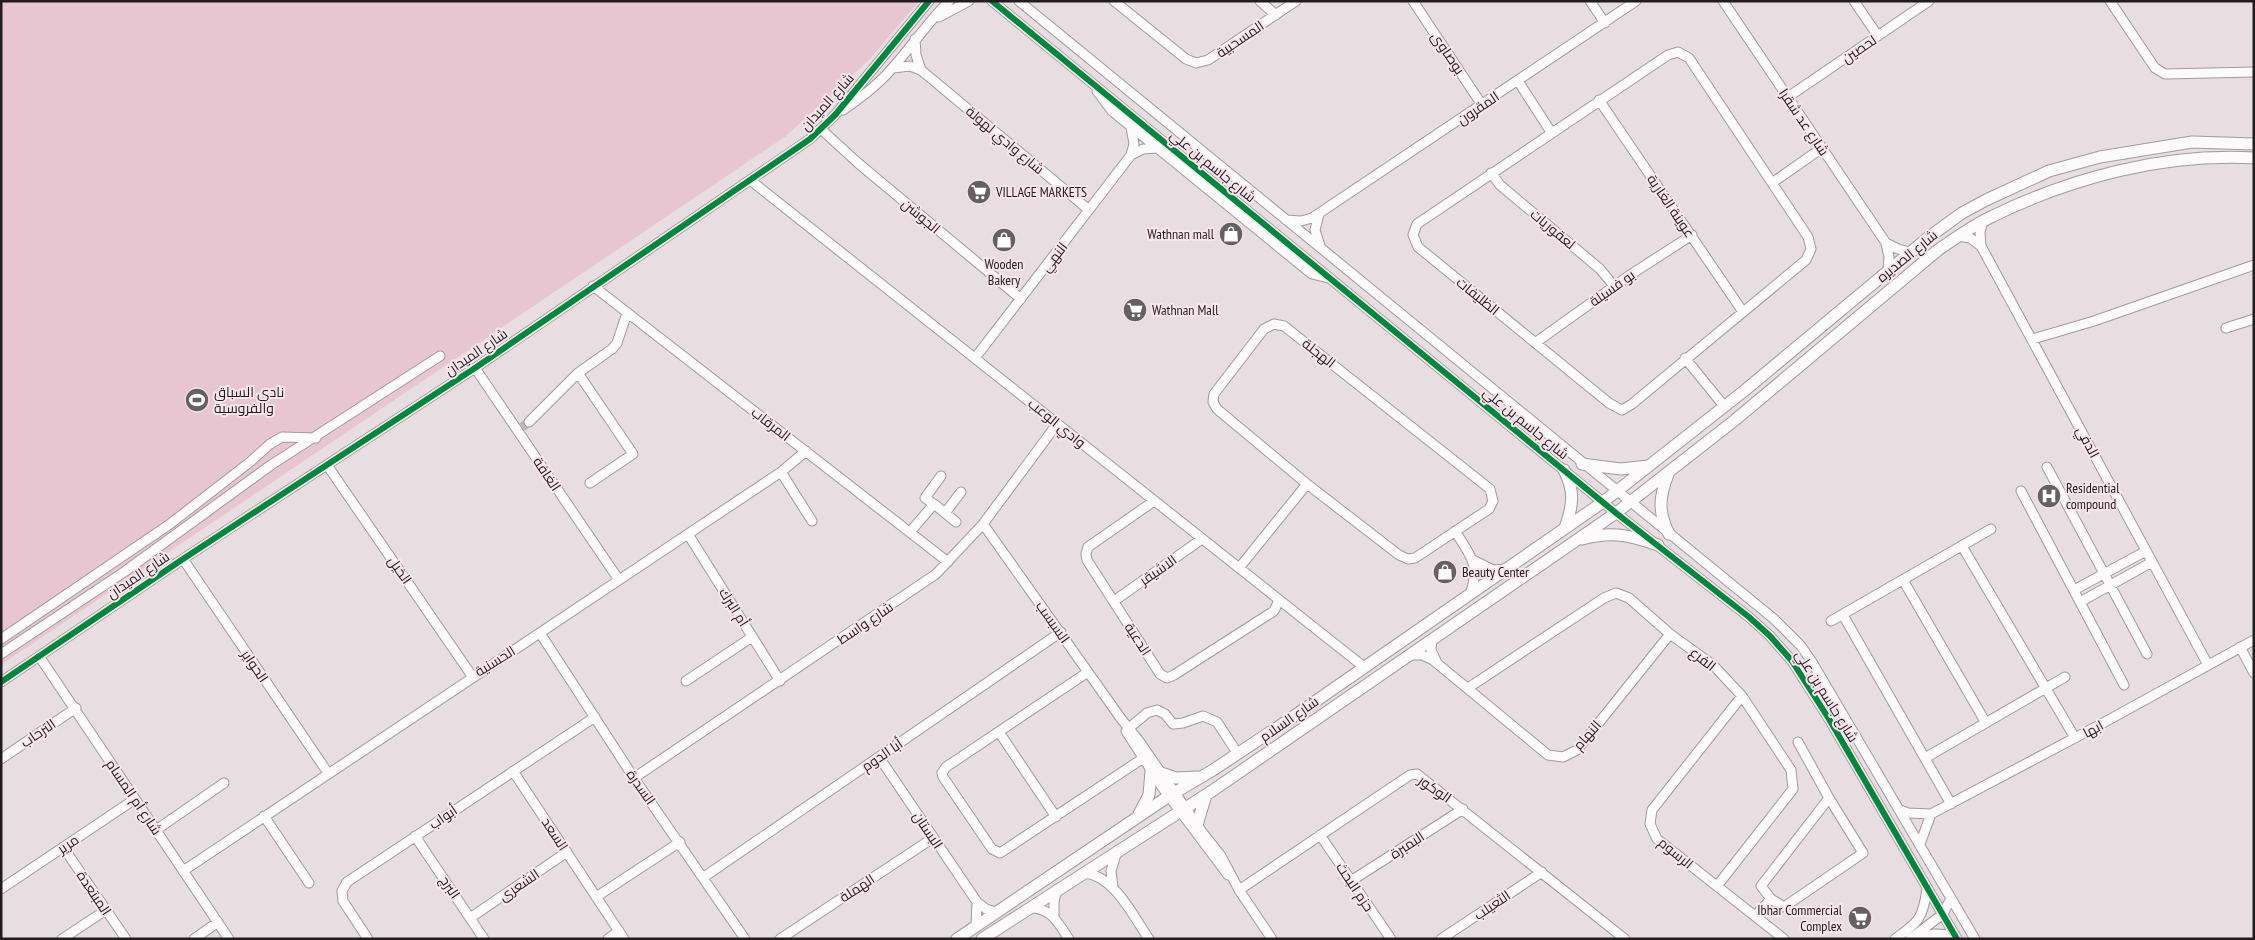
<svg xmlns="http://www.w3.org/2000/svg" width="2255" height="940" font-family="'PT Sans Narrow',Cairo,sans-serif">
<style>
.green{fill:#e7c6d1}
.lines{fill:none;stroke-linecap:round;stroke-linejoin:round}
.minor-tunnel{stroke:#c0b6b9;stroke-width:9;stroke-dasharray:9 4.5;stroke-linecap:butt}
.minor-casing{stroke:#a29a9c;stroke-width:11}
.major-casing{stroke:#a29a9c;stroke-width:13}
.minor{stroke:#fcfafa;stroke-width:9}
.major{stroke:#fcfafa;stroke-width:11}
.cycleway-casing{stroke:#f9e6ec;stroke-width:9}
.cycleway{stroke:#00873e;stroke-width:6}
.labels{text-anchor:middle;stroke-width:4;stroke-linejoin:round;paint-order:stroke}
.street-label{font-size:14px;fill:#221c1e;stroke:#f9e6ec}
.poi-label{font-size:14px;fill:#221c1e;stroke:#f9e6ec;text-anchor:start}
</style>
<rect width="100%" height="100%" fill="#e8dde0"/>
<path class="green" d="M1,1H919L869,60L786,136L1,665Z"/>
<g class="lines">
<path class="minor-tunnel" d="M522,427L529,422"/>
<g class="minor-casing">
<path id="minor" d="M992,1L1616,513L1749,617L1770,636L1792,661L1829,719L1957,939
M1019,1L1774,619L1801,646L1812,662L1975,939
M1114,1L1186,59L1196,63L1208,60L1296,1
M1260,1L1276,15
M1413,1L1482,105
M1590,1L1605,23
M1723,1L1886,243L1889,257L1888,270
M1854,1L1878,36
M2110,1L2155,68L2165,74L2254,72
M939,17L969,1
M915,39L916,55L921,70
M1678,52L1689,58L1808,237L1811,249L1806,260L1632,404L1622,410L1609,403L1418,247L1413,235L1417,224L1668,55Z
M893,68L910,66L921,70L1089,210
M1518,81L1551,132
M1097,91L1112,111L1302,266L1312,274L1328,278
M1788,97L1929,1
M1599,100L1743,312
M843,110C859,99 873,89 886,75C908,52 926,24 949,1
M822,130L858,163L1021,299
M1131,155L1143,149L1157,148
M1491,173L1500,185L1600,269L1614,286
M750,180L1364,667
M1772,183L1822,148
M1319,214L1315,230L1320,246
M1286,220L1301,221L1312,218L1636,1
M1959,236L1970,238L1981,246L2208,665
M1886,243L1898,249L1910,252
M1981,246L1980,232L1983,221
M593,286L948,562
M1274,324L1284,326L1490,489L1493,501L1489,509L1415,558L1408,559L1399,555L1307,484L1217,409L1213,402L1214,394L1264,329Z
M2226,328L2254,319
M2033,339L2094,321L2254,265
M1535,343L1630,275L1692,235
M975,358L1131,155L1134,144L1131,127
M1685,358L1724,406
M475,368L619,580
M578,373L633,454L590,483
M529,422L578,373L612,349L617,343L627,313
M327,465L472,676
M2047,467L2147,654
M781,472L812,521
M2021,491L2124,685
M1154,501L1088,547L1086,554L1087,560L1160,674L1167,678L1174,675L1274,611L1279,600
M934,504L956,522
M945,513L961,492
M983,524L1122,720L1139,741L1202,832L1221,856L1239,890L1272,939
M1455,531C1470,555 1481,565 1470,594
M910,532L934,504L925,498L941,476
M688,534L780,681
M1962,546L2075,738
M183,559L328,773
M1473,560L1493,570L1505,569
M1239,568L1307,484
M1903,580L1986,723
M2074,590L2146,551
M1114,601L1202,539
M2080,602L2152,562
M1843,615L1951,804
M1831,621L1991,529
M540,633L634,778L745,939
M1,639L170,524L250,462L270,444L282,437L316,438
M1432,639L1431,650L1437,663
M2240,647L2254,673
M1,654L124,572L271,465L440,356
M1409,655H1422L1433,660L1548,755L1563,757L1577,750L1670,634
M39,656L229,939
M1088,672L946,767L942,773L943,777L992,849L1000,853L1142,759
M686,681L752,637
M1,682L183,559L475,368L810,139L835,115L929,1
M1468,688L1604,598L1616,593L1629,598L1670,634L1713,665L1742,696L1791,770L1793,789L1717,886
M1742,696L1652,810L1650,824L1657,839L1784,939
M1129,728L1147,713L1157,710L1165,714L1173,724L1183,723L1203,716L1217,722L1238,754
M1126,731L1162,787L1228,875
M999,732L1056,817
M879,757L977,902L986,909L996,912
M1925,758L2065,677
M1,759L76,708
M513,771L624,939
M634,778L936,574L983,524L1057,424
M1900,810L1908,813L1931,814L2103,723L2254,640
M264,816L309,883
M156,830L224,783
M1320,835L1391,939
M415,836L484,939
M1920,844L1931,814
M63,847L126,939
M183,871C382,736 582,605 781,472L806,451
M1084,873C1114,875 1133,916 1149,939
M704,877L1061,632
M1351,881L1463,809
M1113,887L1111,871L1117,851
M1,889L135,799
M1239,890L1410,775L1417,774L1625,939
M596,897L680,842
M1771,899L1761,886L1829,798
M1029,908C1051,907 1058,923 1069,939
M1756,915L1771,899L1784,907L1863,853L1829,798L1798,742
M1054,917V902L1057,889
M470,918L567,852
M976,926L977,902
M1914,938L1935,934L1955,935
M62,939L106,910
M194,939L218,922
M368,939L343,901L342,891L347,882L595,717
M608,939L619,931
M780,939L933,838
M1441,939L1542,872
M1895,939C1919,922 1923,918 1927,889
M1910,939L1943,914L1951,898"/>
</g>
<g class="major-casing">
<path id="major" d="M1582,464L1621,469L1648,466
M1564,470C1575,491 1573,506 1565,528
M1668,474C1659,498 1658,512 1669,534
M1582,539C1612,531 1629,535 1658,545
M1161,773L1176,778L1197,777
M1139,814L1149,795L1151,771
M1197,825L1206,795
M957,939L1169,796L1213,770L1287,721L1603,502L1744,391L1929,237L1962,213L1986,200L2049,171L2100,157L2192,142L2254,144
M982,939L1212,791L1616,513L1735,420L1938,250C1956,238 1973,225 1993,216C2073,177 2165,153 2254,158"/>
</g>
<use href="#minor" class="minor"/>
<use href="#major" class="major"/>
<g class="cycleway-casing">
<path id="cycleway" d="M992,1L1616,513L1749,617L1770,636L1792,661L1829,719L1957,939
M1,682L183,559L475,368L810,139L835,115L929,1"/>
</g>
<use href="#cycleway" class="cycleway"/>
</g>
<defs>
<g id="supermarket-disc" transform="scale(1.25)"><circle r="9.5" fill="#676062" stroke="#f9e6ec"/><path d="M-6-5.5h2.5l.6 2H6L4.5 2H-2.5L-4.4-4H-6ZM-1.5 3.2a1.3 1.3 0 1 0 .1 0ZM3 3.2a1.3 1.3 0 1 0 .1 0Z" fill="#fff"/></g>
<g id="shop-disc" transform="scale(1.25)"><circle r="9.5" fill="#676062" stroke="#f9e6ec"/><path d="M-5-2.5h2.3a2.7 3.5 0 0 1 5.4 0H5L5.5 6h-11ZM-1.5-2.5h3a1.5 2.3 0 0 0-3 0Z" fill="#fff"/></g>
<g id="stadium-disc" transform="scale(1.25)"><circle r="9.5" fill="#676062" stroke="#f9e6ec"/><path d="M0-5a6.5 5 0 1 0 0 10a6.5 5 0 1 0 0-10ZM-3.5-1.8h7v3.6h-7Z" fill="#fff"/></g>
<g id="hospital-disc" transform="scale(1.25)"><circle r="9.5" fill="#676062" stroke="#f9e6ec"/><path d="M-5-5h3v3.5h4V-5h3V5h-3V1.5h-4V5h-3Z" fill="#fff"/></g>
</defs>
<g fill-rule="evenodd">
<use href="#supermarket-disc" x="979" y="192"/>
<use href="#shop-disc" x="1231" y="234"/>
<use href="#shop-disc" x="1004" y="240"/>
<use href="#supermarket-disc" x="1135" y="310"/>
<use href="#stadium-disc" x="197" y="400"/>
<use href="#hospital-disc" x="2049" y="496"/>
<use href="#shop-disc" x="1445" y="572"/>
<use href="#supermarket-disc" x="1860" y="918"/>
</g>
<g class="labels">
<g class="street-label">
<text transform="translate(1240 39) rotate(-34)" y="5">المسحبية</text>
<text transform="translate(1859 49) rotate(-34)" y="5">لحصين</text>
<text transform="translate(1448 53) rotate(56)" y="5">بوصاوى</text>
<text transform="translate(827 102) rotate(-48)" y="5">شارع الميدان</text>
<text transform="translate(1478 108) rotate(-34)" y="5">المقرون</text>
<text transform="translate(1804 122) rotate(56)" y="5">شارع عد شقرا</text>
<text transform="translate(1005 140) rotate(40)" y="5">شارع وادي لهولة</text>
<text transform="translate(1213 166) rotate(39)" y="5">شارع جاسم بن علي</text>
<text transform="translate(1671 206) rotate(56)" y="5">عوينة الغارية</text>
<text transform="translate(921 216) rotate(40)" y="5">الجوشن</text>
<text transform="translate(1553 229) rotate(40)" y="5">لعقوريات</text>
<text transform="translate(1907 256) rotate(-39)" y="5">شارع الصديره</text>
<text transform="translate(1054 257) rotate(-52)" y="5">النهي</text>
<text transform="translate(1612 288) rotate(-35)" y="5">بو فسيلة</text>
<text transform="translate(1478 296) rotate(39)" y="5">الظليفات</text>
<text transform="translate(476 352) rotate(-34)" y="5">شارع الميدان</text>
<text transform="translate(1319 353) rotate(38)" y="5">الهجلة</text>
<text transform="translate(1057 423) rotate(39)" y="5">وادي الوعب</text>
<text transform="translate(1526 423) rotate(39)" y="5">شارع جاسم بن علي</text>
<text transform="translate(771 424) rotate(38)" y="5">المرقاب</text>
<text transform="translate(2088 442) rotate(62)" y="5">الدفي</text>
<text transform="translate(547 474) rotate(56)" y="5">الغافة</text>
<text transform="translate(400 570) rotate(55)" y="5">الخيل</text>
<text transform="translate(1158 570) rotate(-35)" y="5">الاشيقر</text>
<text transform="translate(138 575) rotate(-34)" y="5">شارع الميدان</text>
<text transform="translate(734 607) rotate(58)" y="5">أم البرك</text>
<text transform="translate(1053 622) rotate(55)" y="5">السبسب</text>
<text transform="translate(865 623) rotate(-34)" y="5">شارع واسط</text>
<text transform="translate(1138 639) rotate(57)" y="5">الدعية</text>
<text transform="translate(1703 659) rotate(39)" y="5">الفرع</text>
<text transform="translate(495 661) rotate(-32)" y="5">الحسنية</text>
<text transform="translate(255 666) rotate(56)" y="5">الحواير</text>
<text transform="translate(1827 696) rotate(58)" y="5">شارع جاسم بن علي</text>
<text transform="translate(1289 719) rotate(-35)" y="5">شارع السلام</text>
<text transform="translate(2093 729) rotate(-28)" y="5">ابها</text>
<text transform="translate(38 733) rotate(-34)" y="5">الترحاب</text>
<text transform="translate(1587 735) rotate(-48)" y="5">النهام</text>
<text transform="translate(882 755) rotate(-34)" y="5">أبا الدوم</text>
<text transform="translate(641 787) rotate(55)" y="5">السدرة</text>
<text transform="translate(1435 789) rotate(35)" y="5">الوكور</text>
<text transform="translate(134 797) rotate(56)" y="5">شارع أم المسام</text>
<text transform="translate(443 817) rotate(-34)" y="5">أبواب</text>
<text transform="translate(928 830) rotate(56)" y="5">البستان</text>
<text transform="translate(555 834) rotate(57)" y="5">السعد</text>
<text transform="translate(68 844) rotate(-34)" y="5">مرير</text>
<text transform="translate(1407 845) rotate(-33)" y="5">البمبرة</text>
<text transform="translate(1676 853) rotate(40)" y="5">الرسوم</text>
<text transform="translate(519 885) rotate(-34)" y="5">الشعرى</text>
<text transform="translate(450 887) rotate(56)" y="5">البرج</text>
<text transform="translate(1355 887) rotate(56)" y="5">حزم البحث</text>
<text transform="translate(857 888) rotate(-33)" y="5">الهملة</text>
<text transform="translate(94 893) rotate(56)" y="5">المبتعدة</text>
<text transform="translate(1492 905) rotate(-34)" y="5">الثعيلب</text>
</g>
<g class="poi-label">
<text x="996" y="197">VILLAGE MARKETS</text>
<text x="1214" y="239" text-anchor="end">Wathnan mall</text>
<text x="1004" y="269" text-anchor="middle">Wooden<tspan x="1004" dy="16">Bakery</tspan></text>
<text x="1152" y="315">Wathnan Mall</text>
<text x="214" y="397">نادي السباق<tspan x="214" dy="16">والفروسية</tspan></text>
<text x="2066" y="493">Residential<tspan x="2066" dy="16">compound</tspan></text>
<text x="1462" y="577">Beauty Center</text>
<text x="1842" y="915" text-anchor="end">Ibhar Commercial<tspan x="1842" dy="16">Complex</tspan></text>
</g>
</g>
<rect width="2255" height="940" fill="none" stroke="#221c1e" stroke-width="5"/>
</svg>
